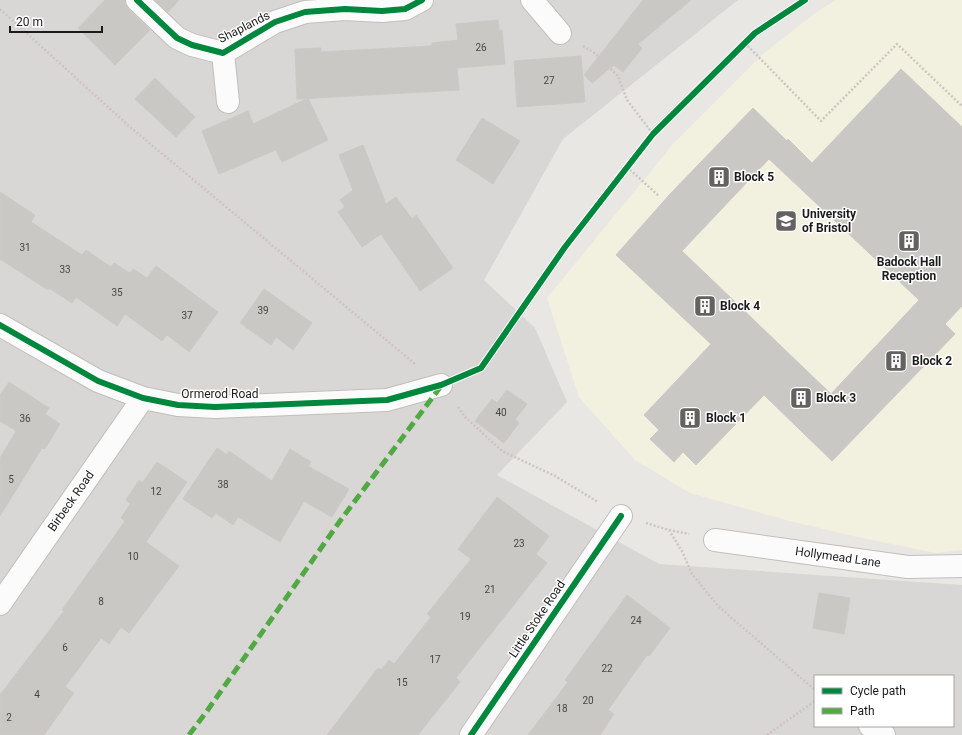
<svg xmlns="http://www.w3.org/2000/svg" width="962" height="735" font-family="Roboto,sans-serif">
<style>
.residential{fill:#d8d7d5;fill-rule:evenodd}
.education{fill:#f2f1df}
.building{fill:#cac8c5;stroke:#ccc9c5;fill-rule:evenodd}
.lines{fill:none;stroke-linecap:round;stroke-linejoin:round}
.minor-casing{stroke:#c0bfbe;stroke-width:24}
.path{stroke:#cfc4c2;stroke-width:2.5;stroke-dasharray:2 2;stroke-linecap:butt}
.minor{stroke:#fcfbfb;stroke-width:22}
.quiet{stroke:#52a943;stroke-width:5;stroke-dasharray:10 5;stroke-linecap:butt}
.cycleway-casing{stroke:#fff;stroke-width:8}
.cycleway{stroke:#00873e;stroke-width:6}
.labels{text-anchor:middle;stroke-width:3;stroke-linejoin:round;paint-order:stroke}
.number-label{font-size:10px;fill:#474646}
.street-label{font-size:12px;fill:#1b1b1b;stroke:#fff}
.poi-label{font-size:12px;font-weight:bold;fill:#1b1b1b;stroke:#fff;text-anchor:start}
</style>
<rect width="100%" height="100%" fill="#e9e7e3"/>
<path class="residential" d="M0,0H738L563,139L484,280L535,328L567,402L497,475L659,564L962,585V735H0ZM815,676H953V726H815Z"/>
<path class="education" d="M836,0H962V550L936,553L853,536L790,521L690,493L635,460L579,397L547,298L674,143L764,53L818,11Z"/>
<path class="building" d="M105,0H125V4L128,9L150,30L115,65L78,28Z
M155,0H179L168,12Z
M643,0H691L638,44L642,48L623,72L614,65L592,83L584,75Z
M498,20L499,30H502L505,64L457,68L459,90L297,99L295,49L321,48V52L432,46V43L458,40L456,24Z
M581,56L585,102L517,107L514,61Z
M901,69L962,127V306L945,324L955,334L832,461L764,395L696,465L683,452L674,462L650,439L659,430L644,415L711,344L616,255L670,194L753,108L787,141L788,139L812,163ZM769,159L919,300L831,394L682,251Z
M155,78L195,117L176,137L135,99Z
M308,98L328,140L282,162L276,150L219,174L202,131L248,111L253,124Z
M482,118L520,141L493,184L456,160Z
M363,145L386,204L396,197L412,219L416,215L453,268L420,291L381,234L362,247L338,212L345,207L340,200L353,190L339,155Z
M0,192L35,215L31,222L82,255L86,250L111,267L114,263L130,273L133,269L147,278L156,266L218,312L189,352L167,335L162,341L125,314L117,326L76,297L72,303L49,288L48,290L0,259Z
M264,289L312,323L293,350L276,337L271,345L240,323Z
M9,382L49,408L45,414L60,424L48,444L44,449L42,448L0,516V458L16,431L0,421V395Z
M507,390L527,404L515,420L519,423L504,443L475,421L492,399L497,403Z
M217,448L227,455L229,451L272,481L290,449L311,462L308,466L349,489L332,517L304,501L280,542L238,517L233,525L216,513L212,518L183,499Z
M157,462L187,482L146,542L179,566L129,633L121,627L109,644L101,638L65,687L74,693L44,735H0V695L64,611L62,610L125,521L121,518L130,504L126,500L139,480L142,483Z
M497,497L549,536L536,554L547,563L456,678L460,682L418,735H327L378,668L381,670L389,660L394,664L431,617L427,614L471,559L458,549Z
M819,593L850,598L844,634L813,628Z
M627,595L670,628L649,656L647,655L608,710L614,714L600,735H528L568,682L565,680Z"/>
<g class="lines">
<g class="minor-casing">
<path id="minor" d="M137,0L177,38L192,45L223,53L275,22L305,12L345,9L382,11L405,9L422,0
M532,0L560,33
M223,53L228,102
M0,325L98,381L143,398L178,405L215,407L387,400L441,385
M715,540L908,567L962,566
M0,604L143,398
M870,726L884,735
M471,735L621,516"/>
</g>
<path class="path" d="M797,0L799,4
M0,9L130,127L415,364
M745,43L821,121L897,44L962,106
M583,46L596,54L618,76L627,100L653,134
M627,167L659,196
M458,407L465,417L502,451L555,476L598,502
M646,523L669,530L683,553L692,574L718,606L815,690
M669,530L689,534
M767,735L815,701"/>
<use href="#minor" class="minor"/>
<path class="quiet" d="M189,735L207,711L340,521L441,386"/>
<g class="cycleway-casing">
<path id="cycleway" d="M137,0L177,38L192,45L223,53L275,22L305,12L345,9L382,11L405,9L422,0
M0,325L98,381L143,398L178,405L215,407L387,400L441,385L481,368L565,247L653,134L755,33L805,0
M471,735L621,516"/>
</g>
<use href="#cycleway" class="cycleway"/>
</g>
<defs>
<g id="building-square" transform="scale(1.15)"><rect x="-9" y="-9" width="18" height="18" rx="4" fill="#636261" stroke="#fff"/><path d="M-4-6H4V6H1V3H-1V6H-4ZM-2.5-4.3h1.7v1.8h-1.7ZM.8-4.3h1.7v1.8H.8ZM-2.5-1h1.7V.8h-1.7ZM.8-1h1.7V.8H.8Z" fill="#fff"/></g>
<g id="university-square" transform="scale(1.15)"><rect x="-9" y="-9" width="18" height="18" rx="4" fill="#636261" stroke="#fff"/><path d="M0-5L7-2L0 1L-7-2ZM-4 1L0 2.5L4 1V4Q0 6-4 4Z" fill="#fff"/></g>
</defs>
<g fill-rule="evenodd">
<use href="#building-square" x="719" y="177"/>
<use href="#university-square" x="786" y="221"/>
<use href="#building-square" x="909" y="241"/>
<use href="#building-square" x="705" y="306"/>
<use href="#building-square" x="896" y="361"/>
<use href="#building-square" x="801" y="398"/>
<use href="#building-square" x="690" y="418"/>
</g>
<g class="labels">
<g class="number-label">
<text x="481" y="51">26</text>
<text x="549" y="84">27</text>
<text x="25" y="251">31</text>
<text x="65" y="273">33</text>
<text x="117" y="296">35</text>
<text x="263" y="314">39</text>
<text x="187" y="319">37</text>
<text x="501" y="416">40</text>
<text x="25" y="422">36</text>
<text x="11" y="483">5</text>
<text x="223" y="488">38</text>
<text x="156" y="495">12</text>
<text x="519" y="547">23</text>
<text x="133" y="560">10</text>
<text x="490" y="593">21</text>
<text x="101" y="605">8</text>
<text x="465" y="620">19</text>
<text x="636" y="624">24</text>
<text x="65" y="651">6</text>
<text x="435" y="663">17</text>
<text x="607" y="672">22</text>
<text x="402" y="686">15</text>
<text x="37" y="698">4</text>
<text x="588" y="704">20</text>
<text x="562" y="712">18</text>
<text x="9" y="721">2</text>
</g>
<g class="street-label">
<text transform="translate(244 27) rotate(-27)" y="4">Shaplands</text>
<text x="220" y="398">Ormerod Road</text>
<text transform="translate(71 501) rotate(-55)" y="4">Birbeck Road</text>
<text transform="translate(838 557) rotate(8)" y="4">Hollymead Lane</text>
<text transform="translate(537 619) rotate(-56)" y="4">Little Stoke Road</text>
</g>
<g class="poi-label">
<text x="734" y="181">Block 5</text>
<text x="802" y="218">University<tspan x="802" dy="14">of Bristol</tspan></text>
<text x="909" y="266" text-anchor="middle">Badock Hall<tspan x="909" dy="14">Reception</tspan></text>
<text x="720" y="310">Block 4</text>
<text x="912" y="365">Block 2</text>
<text x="816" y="402">Block 3</text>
<text x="706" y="422">Block 1</text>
</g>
</g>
<rect x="814" y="675" width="140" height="52" fill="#ffffff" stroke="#a4a4a4"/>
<rect x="822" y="688" width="20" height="6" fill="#00873e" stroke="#a4a4a4"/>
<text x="850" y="695" font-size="12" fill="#1b1b1b">Cycle path</text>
<rect x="822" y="708" width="20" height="6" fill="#52a943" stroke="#a4a4a4"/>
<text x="850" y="715" font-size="12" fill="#1b1b1b">Path</text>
<path d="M10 26v6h92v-6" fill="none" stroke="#1b1b1b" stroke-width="2"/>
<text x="16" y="26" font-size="12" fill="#1b1b1b" stroke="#ffffff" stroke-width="3" paint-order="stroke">20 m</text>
</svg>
